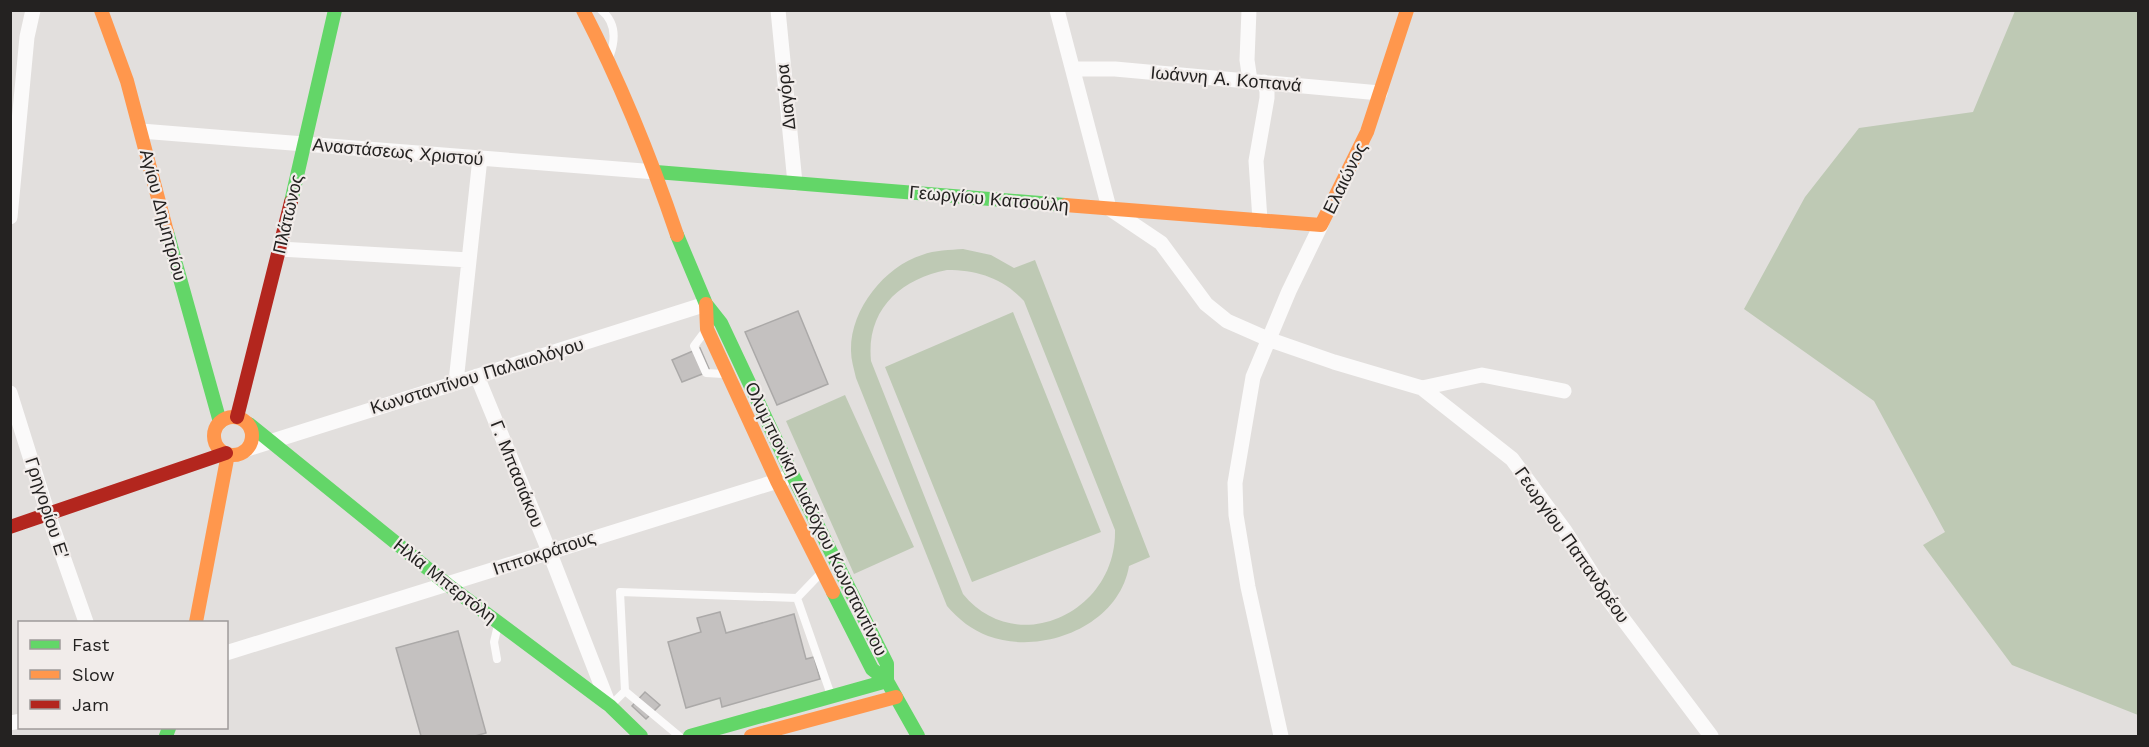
<svg xmlns="http://www.w3.org/2000/svg" width="2149" height="747" font-family="'Work Sans',sans-serif">
<style>
.green{fill:#bec9b4;fill-rule:evenodd}
.building{fill:#c4c1c0;stroke:#aba9a8;stroke-width:1.5}
.lines{fill:none;stroke-linecap:round;stroke-linejoin:round}
.lane{stroke:#fbfafa;stroke-width:8}
.street{stroke:#fbfafa;stroke-width:15}
.fast{stroke:#63d668;stroke-width:14}
.slow{stroke:#ff974d;stroke-width:14}
.jam{stroke:#b3261e;stroke-width:14}
.labels{text-anchor:middle;stroke-width:4.5;stroke-linejoin:round;paint-order:stroke}
.street-label{font-size:18px;fill:#242221;stroke:#f1ecea}
</style>
<rect width="100%" height="100%" fill="#e2dfdd"/>
<path class="green" d="M2015,11H2138V715L2012,665L1923,545L1945,532L1874,401L1744,309L1805,197L1859,128L1973,112Z
M963,249L991,255L1014,268L1035,260L1150,557L1129,566C1119,626 1042,656 988,636C972,630 958,619 947,606L856,378C854,369 851,360 851,351C850,310 884,267 922,255C935,250 950,250 963,249ZM947,270C977,270 1003,278 1024,301L1115,530C1117,613 1016,659 963,594L871,361C866,310 900,279 947,270Z
M1013,312L1101,532L972,582L885,367Z
M845,395L914,547L854,574L786,421Z"/>
<path class="building" d="M798,311L828,384L777,405L745,332Z
M700,348L710,371L682,382L672,360Z
M720,612L726,633L794,614L806,659L814,657L820,679L722,707L720,698L686,708L668,642L701,632L697,618Z
M458,631L486,733L475,736H421L396,648Z
M645,692L660,705L646,719L632,706Z"/>
<g class="lines">
<path class="lane" d="M601,10C616,22 616,38 610,55
M706,330L694,346L706,373L723,374
M797,598L831,695
M497,659L494,642L498,625
M625,691L679,736
M611,705L625,691L620,592L797,598L820,574"/>
<path class="street" d="M778,10L795,183
M1057,10L1109,208L1161,243L1206,304L1227,321L1268,339L1334,362L1422,388L1512,459L1565,531L1608,599L1711,736
M1249,10L1247,60L1250,80
M1073,69H1115L1380,93
M141,131L656,172
M10,217L27,37L33,10
M1260,220L1256,161L1267,98V91L1264,82
M280,249L469,260
M477,376L549,551L609,705
M456,382L480,158
M1422,388L1482,375L1564,391
M10,393L48,514L86,622
M247,449L706,304
M226,653L784,479
M10,723L20,721
M1281,736L1248,587L1236,515L1235,483L1253,377L1289,291L1321,225"/>
<path class="fast" d="M656,172L1065,205
M291,202L335,10
M167,232L220,422
M677,235L706,304L721,323L793,476L887,664V681
M249,424L448,585L610,706L641,736
M833,592L872,669L887,681L918,736
M166,736L169,728
M690,736L887,681"/>
<path class="slow" d="M101,10L127,81L167,232
M583,10C620,82 651,158 677,235
M1065,205L1321,225L1367,132L1407,10
M706,304L707,329L777,481L833,592
M214 436a19 19 0 1 1 38 0a19 19 0 1 1-38 0Z
M196,622L228,454
M751,736L896,697"/>
<path class="jam" d="M237,417L291,202
M10,527L226,453"/>
</g>
<g class="labels">
<g class="street-label">
<text transform="translate(1226 79) rotate(5)" y="6">Ιωάννη Α. Κοπανά</text>
<text transform="translate(786 97) rotate(-96)" y="6">Διαγόρα</text>
<text transform="translate(398 152) rotate(5)" y="6">Αναστάσεως Χριστού</text>
<text transform="translate(1345 178) rotate(-64)" y="6">Ελαιώνος</text>
<text transform="translate(989 199) rotate(5)" y="6">Γεωργίου Κατσούλη</text>
<text transform="translate(288 214) rotate(-77)" y="6">Πλάτωνος</text>
<text transform="translate(163 215) rotate(75)" y="6">Αγίου Δημητρίου</text>
<text transform="translate(477 376) rotate(-17)" y="6">Κωνσταντίνου Παλαιολόγου</text>
<text transform="translate(517 474) rotate(68)" y="6">Γ. Μπασιάκου</text>
<text transform="translate(47 508) rotate(72)" y="6">Γρηγορίου Ε'</text>
<text transform="translate(816 519) rotate(64)" y="6">Ολυμπιονίκη Διαδόχου Κωνσταντίνου</text>
<text transform="translate(1572 545) rotate(55)" y="6">Γεωργίου Παπανδρέου</text>
<text transform="translate(544 553) rotate(-18)" y="6">Ιπποκράτους</text>
<text transform="translate(445 581) rotate(38)" y="6">Ηλία Μπερτόλη</text>
</g>
</g>
<rect width="2149" height="747" fill="none" stroke="#242221" stroke-width="24"/>
<rect x="18" y="621" width="210" height="108" fill="#f1ecea" stroke="#9f9b9a" stroke-width="1.5"/>
<rect x="30" y="640" width="30" height="9" fill="#63d668" stroke="#9f9b9a" stroke-width="1.5"/>
<text x="72" y="651" font-size="18" fill="#242221">Fast</text>
<rect x="30" y="670" width="30" height="9" fill="#ff974d" stroke="#9f9b9a" stroke-width="1.5"/>
<text x="72" y="681" font-size="18" fill="#242221">Slow</text>
<rect x="30" y="700" width="30" height="9" fill="#b3261e" stroke="#9f9b9a" stroke-width="1.5"/>
<text x="72" y="711" font-size="18" fill="#242221">Jam</text>
</svg>
